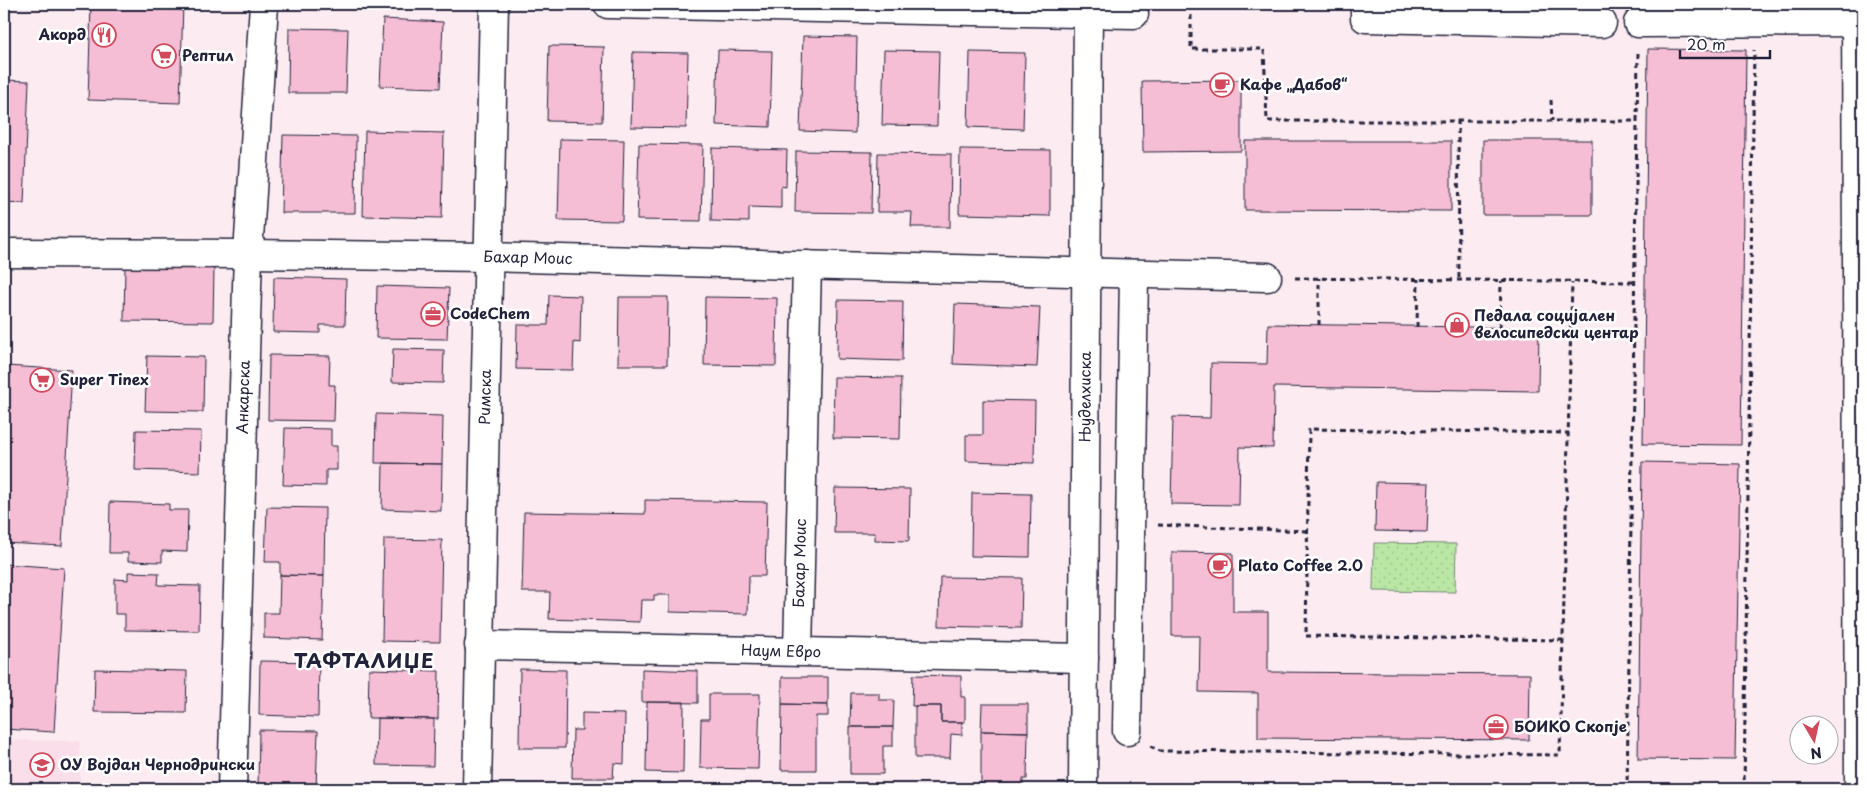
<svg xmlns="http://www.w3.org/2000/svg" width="1867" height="793" font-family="'Playpen Sans',sans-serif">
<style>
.built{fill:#fadee9}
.park{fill:url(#park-dots);stroke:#6e8470}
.building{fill:#f6bed5;stroke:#22223b}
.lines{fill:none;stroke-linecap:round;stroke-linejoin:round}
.minor-casing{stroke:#22223b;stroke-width:31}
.path{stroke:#22223b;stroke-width:3;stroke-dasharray:5 4;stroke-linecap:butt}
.minor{stroke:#fff;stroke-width:28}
.labels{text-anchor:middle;stroke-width:5;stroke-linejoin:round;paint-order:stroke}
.poi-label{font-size:15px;font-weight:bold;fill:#22223b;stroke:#fff;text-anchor:start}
.street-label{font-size:15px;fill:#22223b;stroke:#fff}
.district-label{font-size:20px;font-weight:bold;letter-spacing:1px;fill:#22223b;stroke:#fff}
</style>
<defs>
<pattern id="park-dots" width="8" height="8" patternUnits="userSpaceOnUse" patternTransform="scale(1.25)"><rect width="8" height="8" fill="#bbe7a5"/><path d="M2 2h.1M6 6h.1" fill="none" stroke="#a0c68f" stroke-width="1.8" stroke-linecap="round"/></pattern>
</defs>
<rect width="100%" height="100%" fill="#fcecf2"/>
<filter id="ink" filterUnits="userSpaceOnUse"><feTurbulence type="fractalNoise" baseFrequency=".02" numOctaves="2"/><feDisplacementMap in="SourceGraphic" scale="10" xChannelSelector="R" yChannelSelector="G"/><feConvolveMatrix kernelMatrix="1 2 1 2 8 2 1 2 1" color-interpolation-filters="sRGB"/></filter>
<g filter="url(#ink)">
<path class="built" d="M4,740L80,741V789H4Z"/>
<path class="park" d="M1374,543L1456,544L1455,592L1373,591Z"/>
<path class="building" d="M91,4H183L180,103L88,100Z
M383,19L443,22L440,88L380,86Z
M289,28L348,29L346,93H288Z
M803,36L857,37L855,133L800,131Z
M549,46L604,47L602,122L547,121Z
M1648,49L1746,50L1741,445L1643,444Z
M718,50L772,51L770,127L716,125Z
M884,50L939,51L937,126L882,125Z
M633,52L688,53L686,128L631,127Z
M970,52L1025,53L1023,129L968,127Z
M4,80L29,81L24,203L4,202Z
M1241,80V151L1143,152L1142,81Z
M365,131L444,133L442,218L363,216Z
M283,135L356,136L355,213H281Z
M560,139L624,140L622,221L558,220Z
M1483,140H1592V215H1483Z
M1245,141H1451V211L1245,210Z
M639,144L703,145L701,221L637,220Z
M712,148L787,150L786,187L781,186V208L749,207V222L711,221Z
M960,149L1050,150V216L959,214Z
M796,151L872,152L871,213L795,212Z
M878,153L951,154L950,227H911L912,212H877Z
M125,266L214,267L213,322L124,321Z
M274,277L346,279L345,325H320V333L273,332Z
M377,286L449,288L447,339L376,338Z
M549,295L581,296L580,343L574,342L573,370L516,369L517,325H548Z
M619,297H668L667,365H618Z
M705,297L777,298L776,366L704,365Z
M838,300L903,301L902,361L837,359Z
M955,304L1040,307L1037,367L953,364Z
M1268,324L1539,328L1538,391L1274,387L1273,448L1240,447L1239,505L1171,504L1173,417L1210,418L1211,363L1267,364Z
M393,349L444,350L443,383L392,382Z
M269,355L330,356L329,385H335L334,421L268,420Z
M147,356L204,357L203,412L145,411Z
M6,366L72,370L62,546L4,543V368Z
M834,377L901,378L900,439L833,438Z
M983,400L1035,401L1034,463L966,461V435H983Z
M376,414L443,416L442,464L375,463Z
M285,428L331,429V446H337V470H326V486L283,485Z
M136,430L201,431L200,472L135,470Z
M1642,462L1740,464L1735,760L1638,759Z
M383,463L442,464L441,511L382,509Z
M1376,482L1429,483L1427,532L1375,531Z
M835,488L910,489L909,541L875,540V533H834Z
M972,493L1031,494L1030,557L971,556Z
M645,500L767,502L765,576H749L748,614L670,612V595H654V600H641L640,622L549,619L550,592H522L524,512L645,514Z
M110,502L169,504V510H188L187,552L162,551V562L128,561V553H109Z
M267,507L325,508L324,576L280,575V562H265Z
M384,539L442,540L440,642L382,641Z
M1172,552L1233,553V612H1268V672L1530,674L1529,740L1258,738V693L1199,692L1200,636H1172Z
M4,564L64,568L54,732L4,729Z
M128,572L159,573L158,585L200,586L199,631L125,630V614H115V579L128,580Z
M280,575L324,576L322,640L264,638V613H279Z
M940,577L1022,578L1021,628L939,626Z
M260,661L319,662L318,717L259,715Z
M95,669L187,671L186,713L94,712Z
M369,669L439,671L438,719L368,718Z
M520,669L566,670L565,748H519Z
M642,669L698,671V703L642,702Z
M913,675L961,676V697H965V722H941V706H912Z
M782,677H828V705L782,704Z
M851,693H879V700H894L893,727H850Z
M709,694H760L758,769L700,768L701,719H709Z
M647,702H684L683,773L646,772Z
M782,704L828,705V716H816V770H781Z
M982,704H1028V732L981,731Z
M915,706H941V722H962V735L951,734L950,758H915Z
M582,713L625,714L624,764L614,763L613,778H572L573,730H582Z
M377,718L434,719L433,766L376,765Z
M850,727H893V746H883V774H850Z
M259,730L318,731L316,789H258Z
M981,731L1028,732L1027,779H1023V789H981Z"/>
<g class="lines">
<g class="minor-casing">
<g id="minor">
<path d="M608,4L1134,14"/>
<path d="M1365,4V18L1602,23"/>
<path d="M1856,4L1859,789"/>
<path d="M1638,23L1863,22"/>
<path id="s1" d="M4,253L248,254L487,257L1267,277"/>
<path id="s2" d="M479,645L1084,658"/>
<path id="s3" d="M798,651L807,265"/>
<path d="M1127,731L1134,274"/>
<path id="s4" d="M232,789L248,254L264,4"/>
<path id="s5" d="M477,789L494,4"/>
<path id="s6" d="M1083,789L1088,4"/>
</g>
</g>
<path class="path" d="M1191,15V49H1264L1267,121H1637L1638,52
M1551,100L1552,121
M1458,120L1459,280
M1295,278L1634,282
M1319,325V278
M1417,327L1418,279
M1500,328L1501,281
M1158,525L1308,531
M1563,640L1306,636L1309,429L1569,433
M1150,746L1160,751L1560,755L1572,282
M1627,789L1637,121
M1744,789L1754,50"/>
<use href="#minor" class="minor"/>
</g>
</g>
<defs>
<g id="restaurant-ring" transform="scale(1.25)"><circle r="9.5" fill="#fff" stroke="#d1495b" stroke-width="1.5"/><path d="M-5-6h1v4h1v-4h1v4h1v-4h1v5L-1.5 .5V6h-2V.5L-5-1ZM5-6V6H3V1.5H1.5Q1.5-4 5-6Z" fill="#d1495b"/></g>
<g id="supermarket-ring" transform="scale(1.25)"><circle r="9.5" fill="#fff" stroke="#d1495b" stroke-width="1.5"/><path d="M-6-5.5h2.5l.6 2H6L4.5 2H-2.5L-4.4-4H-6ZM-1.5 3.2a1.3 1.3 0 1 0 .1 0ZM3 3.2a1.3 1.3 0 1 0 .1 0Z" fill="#d1495b"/></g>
<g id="cafe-ring" transform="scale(1.25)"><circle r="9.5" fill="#fff" stroke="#d1495b" stroke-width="1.5"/><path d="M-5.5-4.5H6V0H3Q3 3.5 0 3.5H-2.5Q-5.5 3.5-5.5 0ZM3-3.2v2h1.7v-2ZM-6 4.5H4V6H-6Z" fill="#d1495b"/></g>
<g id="office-ring" transform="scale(1.25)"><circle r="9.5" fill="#fff" stroke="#d1495b" stroke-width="1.5"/><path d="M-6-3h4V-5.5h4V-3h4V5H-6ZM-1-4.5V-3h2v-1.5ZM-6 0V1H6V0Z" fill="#d1495b"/></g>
<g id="shop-ring" transform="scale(1.25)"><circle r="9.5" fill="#fff" stroke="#d1495b" stroke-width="1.5"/><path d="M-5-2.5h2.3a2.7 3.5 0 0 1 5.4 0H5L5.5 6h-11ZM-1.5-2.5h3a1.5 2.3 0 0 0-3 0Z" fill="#d1495b"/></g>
<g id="school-ring" transform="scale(1.25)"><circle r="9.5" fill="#fff" stroke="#d1495b" stroke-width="1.5"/><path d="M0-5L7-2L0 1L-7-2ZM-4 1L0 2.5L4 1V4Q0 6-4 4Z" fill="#d1495b"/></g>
</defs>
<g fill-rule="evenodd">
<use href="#restaurant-ring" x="104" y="35"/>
<use href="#supermarket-ring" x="164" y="56"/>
<use href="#cafe-ring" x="1222" y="85"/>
<use href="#office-ring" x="433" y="314"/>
<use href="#shop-ring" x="1457" y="325"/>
<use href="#supermarket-ring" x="42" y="380"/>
<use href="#cafe-ring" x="1220" y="566"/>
<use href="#office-ring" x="1496" y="727"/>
<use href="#school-ring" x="42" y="765"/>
</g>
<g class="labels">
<g class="poi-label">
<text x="86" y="40" text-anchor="end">Акорд</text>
<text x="182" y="61">Рептил</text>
<text x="1240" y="90">Кафе „Дабов“</text>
<text x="450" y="319">CodeChem</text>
<text x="1474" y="321">Педала социјален<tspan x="1474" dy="17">велосипедски центар</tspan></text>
<text x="60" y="385">Super Tinex</text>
<text x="1238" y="571">Plato Coffee 2.0</text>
<text x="1514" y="732">БОИКО Скопје</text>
<text x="60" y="770">ОУ Војдан Чернодрински</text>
</g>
<g class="street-label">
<text dy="5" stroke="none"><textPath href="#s1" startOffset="524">Бахар Моис</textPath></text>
<text dy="5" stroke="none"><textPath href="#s4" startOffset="392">Анкарска</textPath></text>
<text dy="5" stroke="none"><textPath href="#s5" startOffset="392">Римска</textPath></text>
<text dy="5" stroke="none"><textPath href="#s6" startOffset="392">Њуделхиска</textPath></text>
<text dy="5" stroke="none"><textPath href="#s3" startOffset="88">Бахар Моис</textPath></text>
<text dy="5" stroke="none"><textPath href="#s2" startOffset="302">Наум Евро</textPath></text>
</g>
<g class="district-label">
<text x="364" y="668">ТАФТАЛИЏЕ</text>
</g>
</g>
<rect width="1867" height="793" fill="none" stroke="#fff" stroke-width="20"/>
<rect x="10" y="10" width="1847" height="773" fill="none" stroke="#22223b" stroke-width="2" filter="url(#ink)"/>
<g transform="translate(1814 740) rotate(171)"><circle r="24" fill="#ffffff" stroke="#a7a7b1"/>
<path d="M0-4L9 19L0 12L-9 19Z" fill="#d1495b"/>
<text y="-8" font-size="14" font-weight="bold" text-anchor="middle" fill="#22223b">N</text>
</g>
<path d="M1680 50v8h90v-8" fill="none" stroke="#22223b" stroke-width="2.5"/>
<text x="1687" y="50" font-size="15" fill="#22223b" stroke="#ffffff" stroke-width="4" paint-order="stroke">20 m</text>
</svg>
